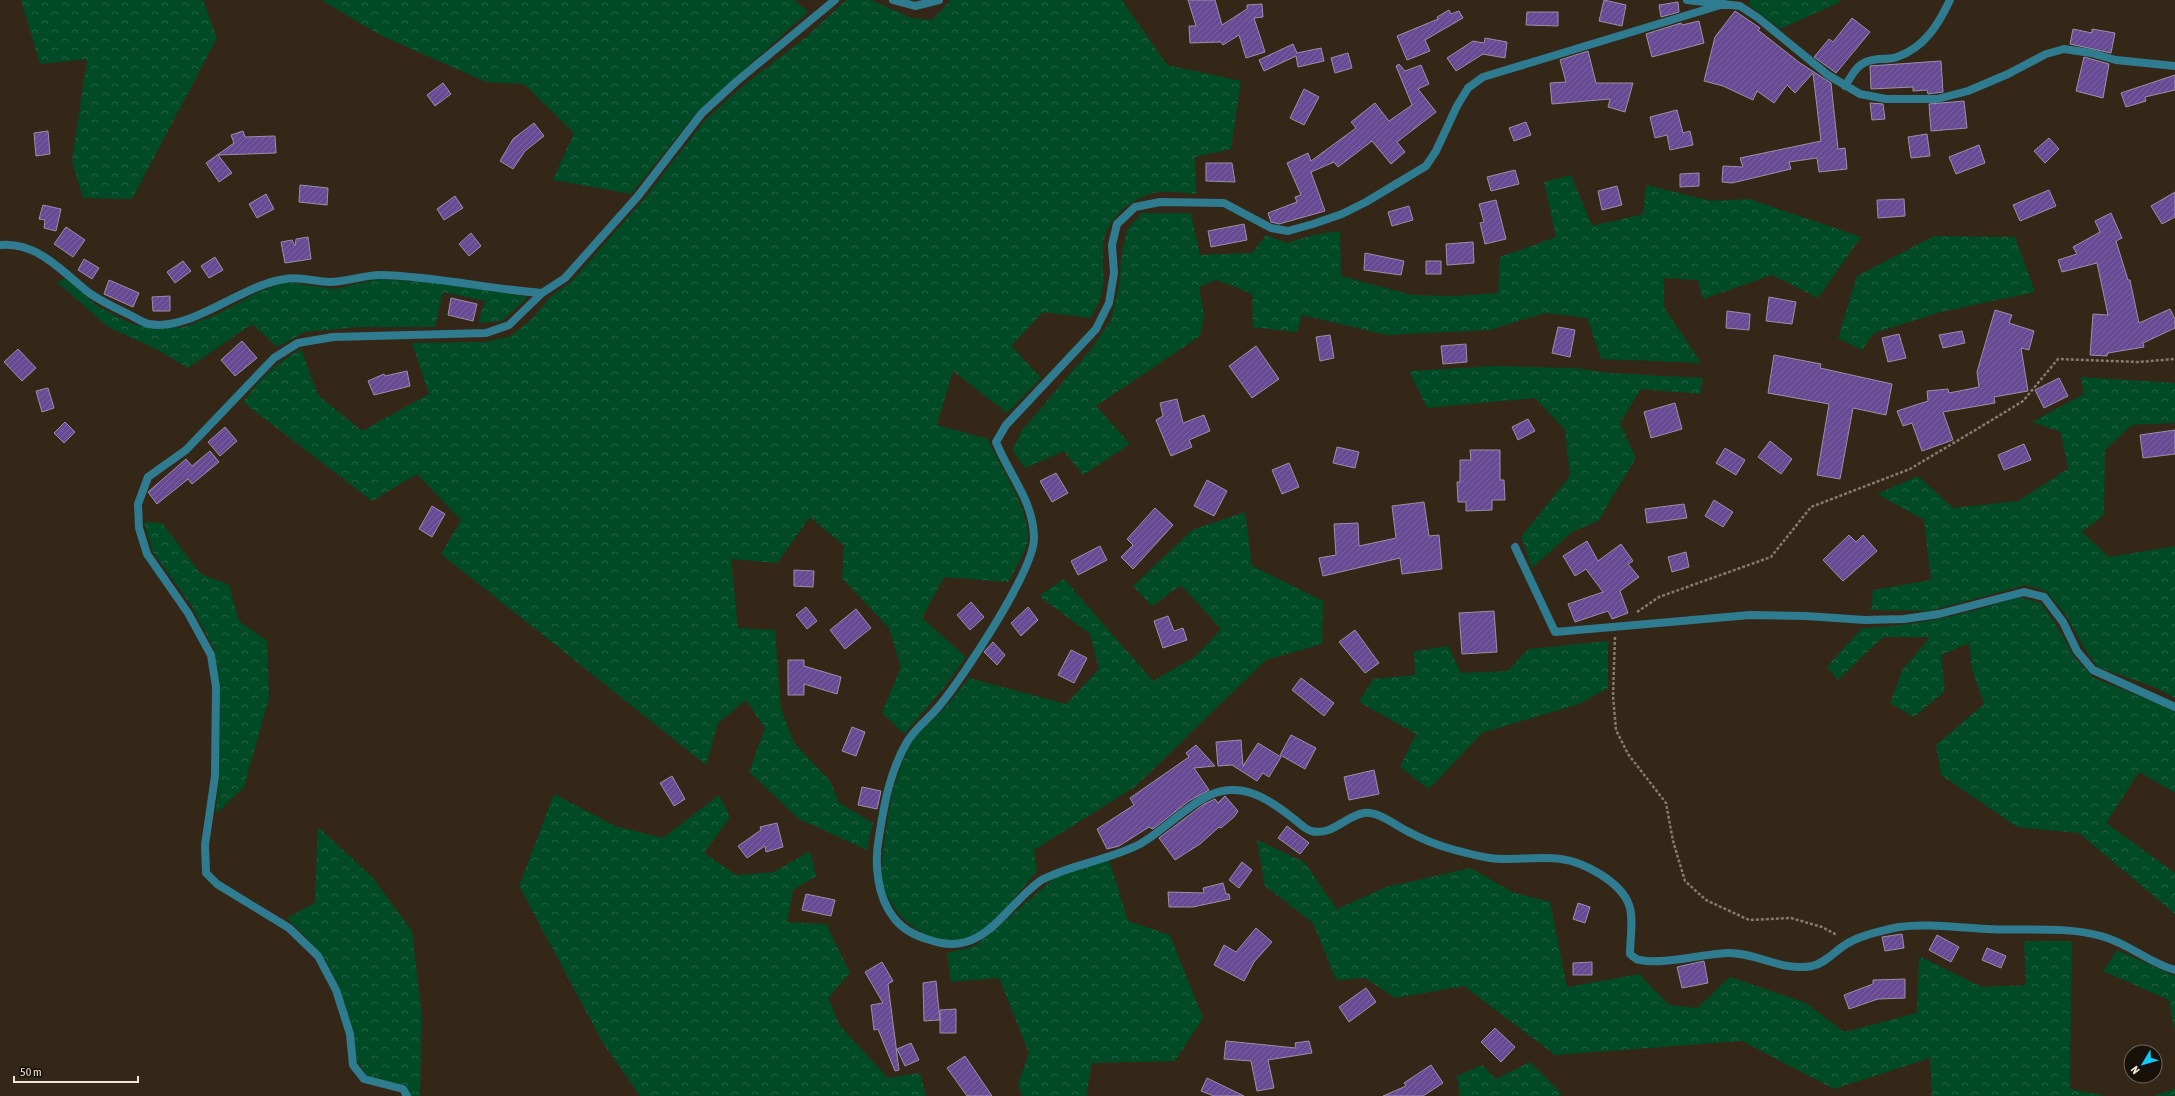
<svg xmlns="http://www.w3.org/2000/svg" width="2175" height="1096" font-family="'Asap Condensed',sans-serif">
<style>
.forest{fill:url(#forest-crowns)}
.building{fill:url(#building-hatch);stroke:#9991a7}
.lines{fill:none;stroke-linecap:round;stroke-linejoin:round}
.path{stroke:#867b6d;stroke-width:2.5;stroke-dasharray:3 2;stroke-linecap:butt}
.street{stroke:#2f7c90;stroke-width:8}
</style>
<defs>
<pattern id="forest-crowns" width="20" height="18" patternUnits="userSpaceOnUse"><rect width="20" height="18" fill="#014a26"/><path d="M2 6a3 3 0 1 1 6 0M12 15a3 3 0 1 1 6 0" fill="none" stroke="#266445"/></pattern>
<pattern id="building-hatch" width="6" height="6" patternUnits="userSpaceOnUse"><rect width="6" height="6" fill="#684993"/><path d="M-1 1l2-2M0 6l6-6M5 7l2-2" fill="none" stroke="#7e63a2"/></pattern>
</defs>
<rect width="100%" height="100%" fill="#342717"/>
<path class="forest" d="M21,0H203L217,38L132,199L83,198L72,161L87,59L40,64Z
M321,0H794L808,12L698,111L631,194L553,180L574,133L524,84L486,82L382,36Z
M846,0H871L911,18L932,20L951,0H1122L1167,65L1241,81L1231,149L1195,157L1196,194C1184,193 1171,191 1159,192C1133,195 1103,221 1103,248C1102,280 1109,289 1090,318L1043,312L1011,346L1041,378L1007,413L953,371L937,425L988,439C1001,470 1028,504 1028,539C1028,549 1013,572 1009,582L944,577L922,618L966,657L943,689L904,734L882,713L901,667L889,628L842,578L844,546L810,517L777,563L731,559L738,628L775,630L781,709L794,743L830,781L839,803L873,823L867,850L799,819L749,772L765,728L746,700L718,723L706,765L441,554L461,520L417,474L372,501L243,402C261,378 275,364 301,349L318,395L362,431L429,394L412,343L485,342L511,336L533,318L550,297L572,281L646,197L705,120L745,84L805,38Z
M1750,0H1839L1840,2L1780,29L1748,4Z
M1571,175L1592,226L1643,214L1646,185L1711,201L1749,199L1861,237L1818,298L1772,275L1703,299L1698,280L1664,278V307L1701,363L1601,359L1587,318L1545,313L1490,330L1387,335L1302,315L1297,332L1253,327L1252,294L1217,280L1199,287L1204,315L1200,336L1096,406L1130,444L1083,475L1064,451L1025,468L1012,450L1023,429L1092,348L1111,320L1119,287L1122,251L1127,230L1142,213H1191L1200,255L1252,253L1266,235L1287,243L1313,235L1340,231L1341,276L1412,295L1453,296L1498,293L1500,257L1556,237L1544,182Z
M1934,236L2015,237L2035,292L1941,312L1874,333L1862,350L1838,338L1857,276Z
M66,278L97,306L132,324L154,328L184,327L220,313L258,292L286,282L335,289L378,279L442,283L528,297L502,321L478,323L485,301L443,292L435,327H358L305,332L277,347L252,324L188,368L156,349L108,327L57,282Z
M1497,366L1576,368L1609,373L1703,378L1700,394L1641,389L1620,423L1636,458L1598,521L1572,532L1532,568L1521,537L1570,476L1565,430L1535,398L1427,408L1409,371Z
M2081,377L2175,383V423L2132,425L2105,450L2104,515L2082,532L2109,557L2175,546V698L2154,687L2098,667L2083,646L2066,615L2046,591L2026,585L1929,611L1871,610L1873,590L1931,580L1924,520L1877,494L1918,476L1953,508L2018,501L2068,469L2061,432L2032,422L2084,394Z
M1245,512L1252,566L1323,601L1322,644L1266,660L1136,786L1034,850L1037,871C1024,886 998,921 982,931C941,957 893,923 882,882C879,872 890,797 894,786C899,773 906,749 914,738C921,730 930,722 938,715C949,703 959,691 969,678L1066,704L1099,669L1090,634L1039,596L1064,579L1153,681L1196,656L1221,629L1181,585L1152,606L1133,586L1192,530Z
M144,522L162,523L201,574L229,585L239,621L267,641L269,698L244,787L216,814L219,773L220,686L214,649L191,605L153,552Z
M2018,597L2041,603L2058,628L2074,657L2094,678L2157,703L2175,712V793L2139,772L2106,823L2175,873V914L2079,833L2017,827L1941,775L1936,745L1984,704L1972,670L1969,643L1941,655L1945,691L1914,717L1890,703L1903,669L1930,637H1883L1838,680L1827,667L1862,628C1918,626 1964,615 2018,597Z
M1608,641V688L1579,704L1482,733L1429,789L1400,767L1416,734L1359,702L1373,679L1415,675L1414,651L1448,646L1461,673L1508,671L1528,649Z
M554,794L615,826L663,838L719,795L730,817L704,853L736,875L774,872L810,851L816,876L793,890L787,922L826,924L850,973L828,998L840,1026L888,1078L920,1073L926,1096H640L603,1043L519,886Z
M318,827L373,878L412,931L422,1017L420,1096H410L366,1075L358,1063L352,1032L339,986L321,953L287,918L315,903Z
M1257,840L1304,862L1337,909L1386,887L1471,868L1512,892L1550,902L1567,987L1639,974L1669,1005L1697,1008L1730,977L1806,1003L1844,1032L1917,1013L1919,956L1982,987L2026,985L2024,941H2072L2070,1089L2106,1096H1932L1930,1058L1834,1089L1742,1041L1555,1055L1464,986L1395,998L1365,978L1336,980L1313,923L1265,886Z
M1109,859L1128,921L1170,935L1203,1018L1175,1061L1092,1063L1086,1096H1022L1018,1084L1029,1053L999,978L951,982L947,953L975,946L1058,875Z
M2117,950L2175,976V1031L2169,1000L2103,971Z
M1530,1062L1562,1094L1558,1096H1460L1457,1076L1482,1065L1496,1079Z
M2175,1089V1096H2153Z"/>
<path class="building" d="M1188,0H1215L1222,25L1247,9V5L1262,4L1263,17L1254,18L1265,52L1246,58L1239,35L1223,45L1221,42L1190,43L1189,26H1196Z
M1604,0L1626,5L1622,26L1599,21Z
M1678,2L1679,12L1661,17L1659,5Z
M1449,10L1451,14L1459,11L1463,18L1425,40L1430,51L1407,60L1397,36L1438,19L1437,17Z
M1735,11L1760,28L1758,30L1800,63L1831,83L1838,149L1845,148L1847,169L1819,172L1817,158L1789,162L1791,169L1732,183L1722,182L1723,166L1743,167L1740,158L1821,141L1813,73L1795,93L1787,85L1774,103L1757,91L1753,100L1723,86L1704,81L1715,37Z
M1527,12H1558V26L1526,25Z
M1852,18L1870,32L1836,73L1814,57L1829,39L1833,42Z
M1699,21L1704,43L1652,57L1646,34L1681,23L1682,25Z
M2073,29L2092,33V29L2115,33L2111,53L2070,44Z
M1485,38L1507,42L1505,58L1483,54L1456,71L1447,58L1473,41L1484,43Z
M1293,44L1297,53L1321,48L1324,61L1298,67L1296,56L1264,71L1259,60Z
M1588,51L1596,83H1633L1625,112L1608,107L1610,99L1552,104L1550,83L1566,82L1560,60Z
M1348,53L1352,68L1335,73L1331,58Z
M2084,57L2109,64L2103,98L2076,91Z
M1941,61L1943,92L1928,94L1927,90L1913,91V87L1871,89L1870,66Z
M1399,64L1405,71L1421,65L1429,84L1418,89L1436,112L1397,142L1405,152L1391,164L1372,141L1338,167L1334,162L1311,172L1325,211L1279,224L1271,222L1268,213L1297,202L1295,197L1301,195L1287,163L1308,153L1311,161L1356,128L1351,122L1375,103L1389,121L1412,105L1396,66Z
M2175,75V90L2145,97L2146,101L2126,107L2121,93Z
M443,83L451,94L435,106L427,95Z
M1304,89L1319,97L1304,125L1290,118Z
M1964,101L1967,128L1931,131L1929,104Z
M1870,103L1883,104L1885,119L1872,120Z
M1677,110L1683,133L1690,131L1693,145L1670,150L1667,135L1655,138L1650,117Z
M1526,122L1531,135L1514,141L1509,128Z
M534,123L544,136L525,151L513,169L500,161L513,139Z
M48,131L50,154L36,156L34,133Z
M243,131L245,137L275,136L276,153L218,155L232,173L219,182L206,163L234,143L231,135Z
M1927,134L1930,156L1911,158L1908,137Z
M2049,138L2059,149L2045,163L2034,151Z
M1979,145L1985,163L1956,174L1949,157Z
M1206,163H1232L1235,182L1206,181Z
M1515,170L1519,184L1491,191L1487,177Z
M1699,173V186L1680,187V174Z
M300,185L328,188L327,205L299,202Z
M1617,186L1622,205L1602,210L1598,191Z
M2049,190L2056,206L2020,221L2013,205Z
M2175,192V217L2162,224L2151,206Z
M266,194L274,209L257,218L249,204Z
M455,196L463,208L444,220L437,209Z
M1904,199L1905,216L1878,218L1877,200Z
M1496,200L1506,239L1485,244L1480,223L1484,222L1479,204Z
M43,205L61,209L56,231L44,228L45,220L39,219Z
M1409,206L1413,220L1392,226L1388,212Z
M2111,213L2122,238L2116,241L2128,280H2130L2139,323L2170,309L2175,319V328L2143,343L2144,347L2108,353L2107,356L2090,355L2093,314L2108,315L2097,263L2062,272L2058,260L2077,254L2073,247L2100,232L2095,221Z
M1244,224L1247,240L1211,247L1208,231Z
M66,227L85,240L73,257L54,244Z
M471,233L481,246L469,256L459,244Z
M308,237L311,259L285,263L281,242L292,240L295,246L296,239Z
M1473,242L1474,263L1447,265L1446,244Z
M1365,253L1404,261L1401,275L1364,270Z
M215,257L223,270L209,278L201,266Z
M84,259L99,268L92,279L78,270Z
M183,261L191,271L175,283L167,272Z
M1426,261H1441V274H1426Z
M109,280L139,293L133,307L104,294Z
M170,296V311H153L152,297Z
M1769,297L1796,302L1792,324L1766,321Z
M451,298L477,304L473,321L448,315Z
M1995,310L2012,315L2009,323L2034,331L2029,350L2021,348L2028,391L1994,397L1995,403L1943,412L1953,440L1922,451L1912,423L1903,426L1897,411L1928,401L1927,391L1948,389L1949,393L1979,387L1977,372Z
M1727,311L1750,314L1749,330L1726,328Z
M1558,327L1575,330L1570,357L1552,353Z
M1962,331L1965,343L1943,348L1939,335Z
M1899,334L1906,358L1888,362L1882,338Z
M1330,335L1334,358L1320,361L1316,337Z
M242,341L257,358L235,376L221,360Z
M1466,344L1467,362L1443,364L1441,346Z
M1256,346L1279,379L1252,398L1229,366Z
M18,349L36,368L22,381L4,362Z
M1774,355L1821,364L1820,368L1892,384L1886,415L1853,408L1840,479L1817,475L1829,404L1768,393Z
M407,371L410,386L374,395L368,381L384,374L385,376Z
M2059,378L2068,396L2044,408L2035,390Z
M48,388L54,408L42,412L36,391Z
M1177,399L1183,423L1204,415L1210,431L1189,440L1192,447L1171,456L1156,420L1163,416L1160,403Z
M1675,403L1682,429L1651,438L1644,412Z
M1528,419L1535,431L1518,440L1512,427Z
M65,422L75,432L64,443L54,433Z
M225,427L237,441L220,456L208,442Z
M2175,430V454L2143,458L2140,435Z
M1770,441L1792,459L1781,474L1758,457Z
M2024,444L2031,460L2004,470L1998,455Z
M1337,447L1359,452L1355,468L1333,463Z
M1725,448L1745,460L1736,475L1716,463Z
M1470,450H1500V480H1504L1505,500H1492V510L1466,511V502H1458L1457,482H1460V460H1471Z
M210,451L219,462L192,484L188,479L157,504L148,492L186,459L192,466Z
M1289,463L1299,487L1282,494L1272,470Z
M1056,473L1068,493L1052,502L1040,481Z
M1207,480L1227,491L1214,516L1194,506Z
M1714,500L1733,512L1723,527L1705,516Z
M1424,502L1429,536L1439,535L1442,569L1402,574L1400,558L1323,576L1319,558L1336,555L1334,524L1358,523L1359,546L1396,538L1392,506Z
M1684,504L1687,518L1647,523L1645,509Z
M432,506L445,514L432,537L419,529Z
M1155,508L1173,525L1133,569L1121,557L1133,545L1127,539Z
M1849,535L1856,542L1863,535L1877,551L1843,581L1823,560Z
M1587,541L1598,561L1621,544L1633,561L1628,564L1639,577L1620,591L1628,613L1612,619L1608,611L1575,622L1568,604L1603,592L1586,569L1575,576L1563,556Z
M1100,546L1107,560L1078,575L1071,561Z
M1686,552L1689,567L1672,572L1668,557Z
M794,570L814,571L813,587L794,586Z
M971,602L984,617L970,630L957,615Z
M806,607L817,621L807,629L796,615Z
M1028,607L1038,620L1021,636L1011,623Z
M856,609L871,628L845,649L830,630Z
M1494,611L1497,652L1462,654L1459,613Z
M1168,616L1174,631L1183,628L1187,640L1163,648L1154,621Z
M1355,630L1379,663L1365,673L1339,642Z
M993,642L1005,655L997,665L984,652Z
M1071,650L1087,658L1074,683L1058,675Z
M788,660H804V666L841,677L837,694L804,684V695H788Z
M1301,678L1334,703L1324,716L1292,690Z
M852,727L865,732L856,756L842,751Z
M1291,735L1316,748L1305,769L1280,755Z
M1241,740L1243,766L1258,743L1281,757L1269,777L1263,773L1257,781L1232,765L1218,766L1216,742Z
M1196,745L1215,766L1194,768L1209,790L1189,801L1153,829L1149,827L1119,846L1107,849L1097,829L1134,805L1130,798L1189,757L1186,753Z
M1374,770L1379,794L1349,800L1344,777Z
M672,776L685,799L674,806L660,783Z
M862,787L881,791L877,809L858,805Z
M1225,796L1238,811L1234,817L1221,828L1219,827L1200,844L1175,860L1159,838L1204,804L1215,799L1218,803Z
M777,823L783,847L766,852L765,846L747,858L738,846L761,830L760,827Z
M1287,826L1309,843L1300,854L1278,838Z
M1242,862L1252,870L1239,888L1229,880Z
M1223,883L1226,894H1229L1230,899L1193,907H1169L1168,892L1204,893L1203,888Z
M806,894L835,900L831,916L802,910Z
M1578,903L1590,907L1585,923L1573,919Z
M1256,928L1272,942L1254,962L1244,981L1214,965L1224,945L1236,952Z
M1902,934L1904,948L1885,951L1882,937Z
M1937,935L1959,947L1951,962L1929,950Z
M1987,948L2006,956L2001,968L1982,960Z
M1704,961L1708,983L1682,988L1677,967Z
M882,962L893,981L888,984L899,1070L895,1071L878,1029L874,1030L871,1005L883,1003L865,972Z
M1592,962V975H1573V963Z
M1905,979V998L1878,999L1849,1009L1844,995L1873,984V980Z
M936,981L940,1020L924,1021L923,983Z
M1366,988L1376,1002L1349,1022L1339,1007Z
M956,1009V1033H940V1010Z
M1495,1028L1515,1047L1501,1062L1481,1042Z
M1226,1041L1296,1048L1295,1043L1309,1041L1312,1053L1268,1060L1274,1088L1257,1091L1251,1061L1224,1059Z
M911,1043L919,1060L905,1066L897,1049Z
M965,1056L992,1096H967L947,1068Z
M1431,1065L1443,1083L1423,1096H1383L1406,1086L1404,1083Z
M1207,1078L1244,1096H1214L1201,1091Z"/>
<g class="lines">
<path class="path" d="M1637,612L1659,597L1771,557L1811,507L1910,469L1992,420L2023,401L2058,359L2139,362L2175,359
M1615,637L1613,696L1616,730L1628,754L1666,803L1673,841L1685,881L1706,900L1749,920L1791,918L1822,927L1837,935"/>
<path class="street" d="M893,0L915,6L939,0
M1687,0L1740,6L1757,17L1828,75L1860,94L1886,99H1937L1968,91L2008,74L2046,54L2064,49L2091,53L2116,60L2175,66
M1724,4L1483,77L1468,88L1457,106L1436,151L1426,166L1366,202L1342,214L1313,224L1288,231L1271,228L1224,203L1160,202L1135,207L1117,224L1112,245L1114,273L1109,303L1096,329L1006,425L996,442C1009,475 1034,501 1034,539C1033,572 963,677 940,705C930,718 915,728 907,742C890,771 884,804 879,837C874,863 877,897 894,918C903,930 916,936 930,940C983,959 1004,907 1040,881C1046,877 1053,875 1060,872C1086,862 1115,857 1140,844C1163,831 1186,806 1210,795C1242,781 1269,799 1294,819C1298,822 1305,829 1311,831C1333,836 1345,816 1364,813C1379,811 1396,826 1409,832C1422,839 1434,844 1448,848C1462,852 1476,856 1490,858C1513,861 1538,856 1561,859C1584,862 1621,882 1629,905C1634,918 1630,939 1630,954C1633,956 1636,960 1640,960C1663,965 1701,954 1727,953C1756,952 1782,972 1812,966C1827,963 1837,948 1850,942C1864,934 1884,930 1899,927C1928,923 1958,928 1987,929C2024,931 2065,926 2101,936C2128,943 2149,963 2175,970
M1845,86C1855,70 1858,61 1879,59C1885,59 1892,59 1897,57C1925,47 1938,25 1950,0
M0,245C36,241 62,271 88,292C100,301 116,308 130,315C136,318 143,323 149,324C191,332 241,285 285,279C299,276 315,282 330,282C347,282 364,275 380,275C435,276 488,289 542,293
M1515,547L1555,632L1750,615L1806,616L1865,620L1904,619L1939,614L2024,592L2044,597L2063,622L2077,651L2093,670L2175,707
M407,1096L403,1089L364,1079L353,1065L350,1034L336,990L318,956L289,928L217,884L206,873L205,845L215,776L216,687L211,655L188,613L147,554L139,528L138,504L148,477L186,450L274,358L298,343L333,337L486,333L509,325L542,293L565,278L638,196L702,113L737,81L835,0"/>
</g>
<g transform="translate(2143 1064) rotate(232)"><circle r="19" fill="#17110a" stroke="#6d665e"/>
<path d="M0-3L7 15L0 10L-7 15Z" fill="#10cafa"/>
<text y="-6" font-size="11" font-weight="bold" text-anchor="middle" fill="#eee5db">N</text>
</g>
<path d="M14 1076v6h124v-6" fill="none" stroke="#eee5db" stroke-width="2"/>
<text x="20" y="1076" font-size="12" fill="#eee5db" stroke="#17110a" stroke-width="3" paint-order="stroke">50 m</text>
</svg>
